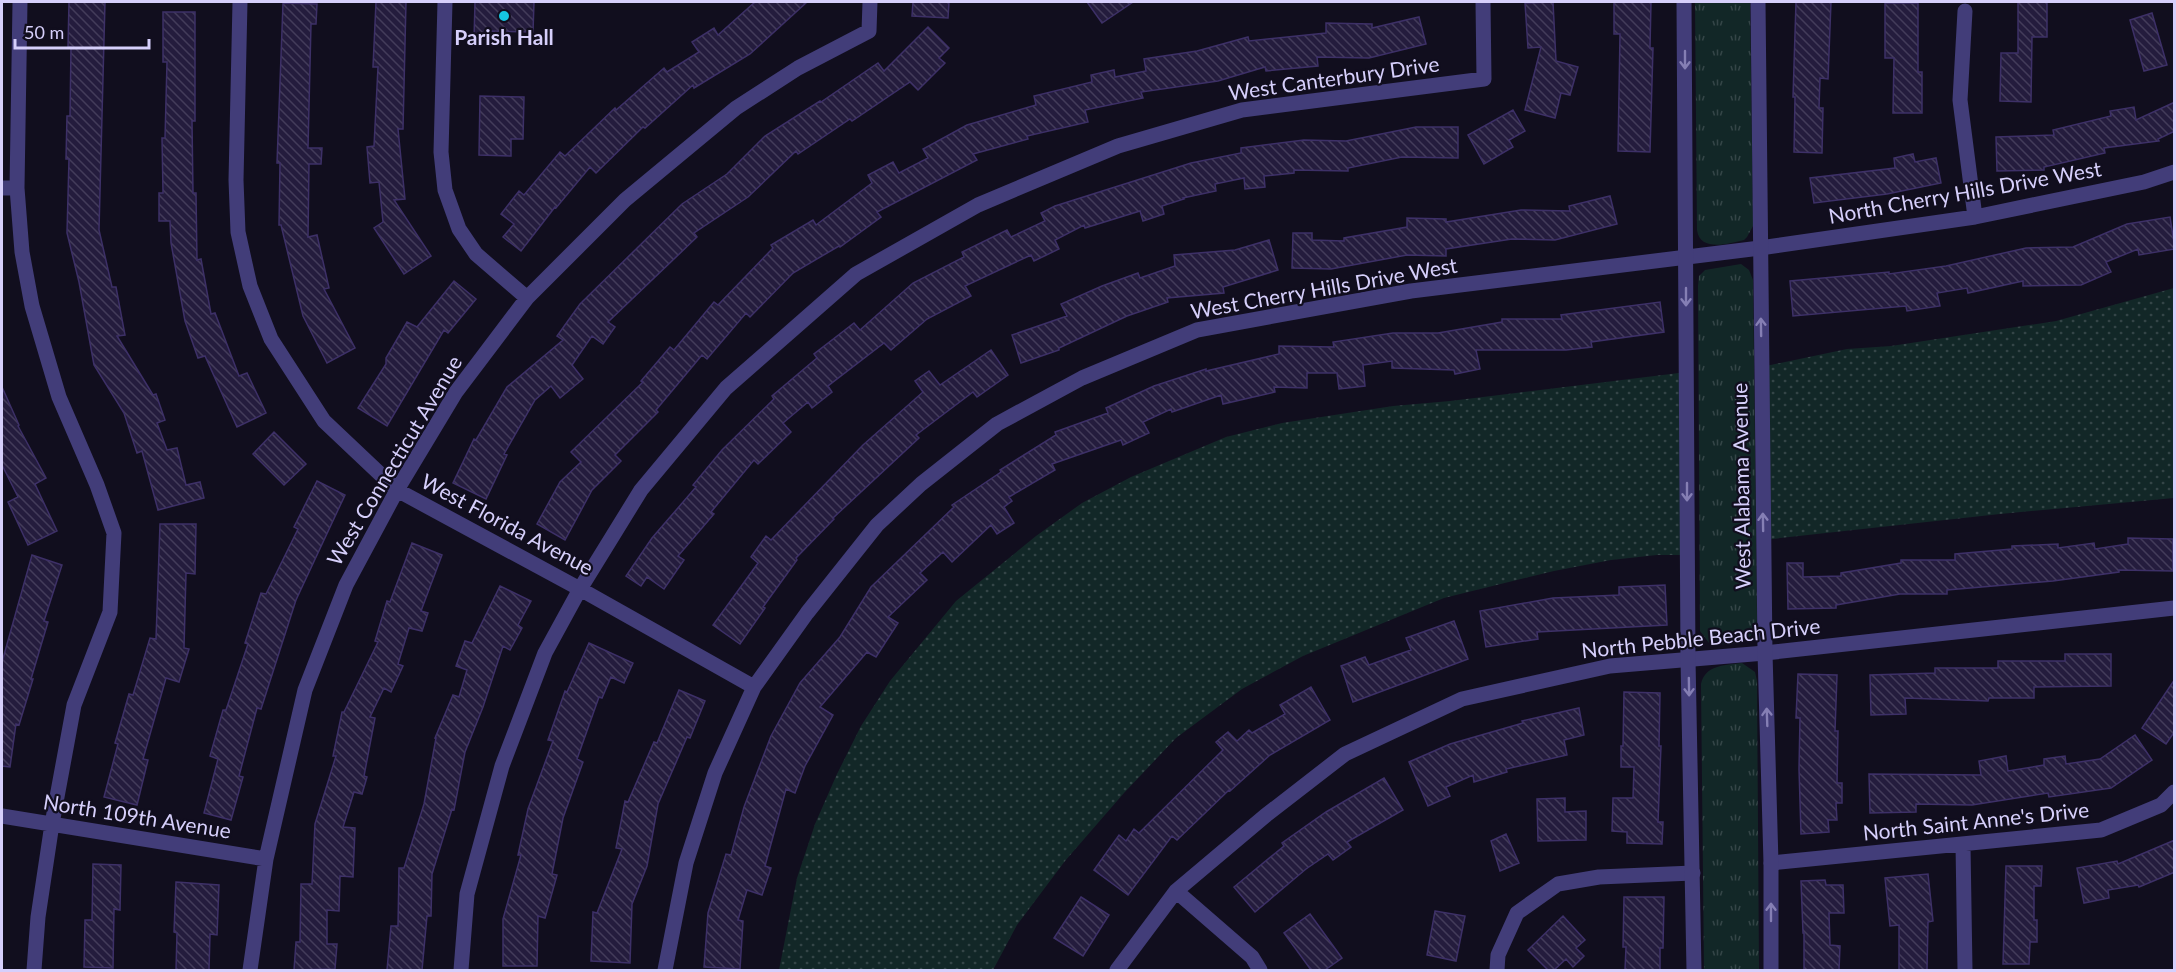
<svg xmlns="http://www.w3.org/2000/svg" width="2176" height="972" font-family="Lato,sans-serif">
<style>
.grass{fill:url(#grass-dots)}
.park{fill:url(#park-tufts)}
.building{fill:url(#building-back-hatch);stroke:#3d3067;stroke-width:1.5}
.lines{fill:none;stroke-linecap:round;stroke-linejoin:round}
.minor{stroke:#423d79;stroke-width:15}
.tertiary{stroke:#423d79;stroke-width:15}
.oneway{stroke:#857fb4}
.poi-dot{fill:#15c5e1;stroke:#110e1e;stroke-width:2}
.labels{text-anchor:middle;stroke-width:4.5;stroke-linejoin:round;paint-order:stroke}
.poi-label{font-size:21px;font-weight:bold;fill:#d6cffb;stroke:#110e1e}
.street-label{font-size:21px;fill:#d6cffb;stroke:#110e1e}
</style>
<defs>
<pattern id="grass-dots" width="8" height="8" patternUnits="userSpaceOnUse" patternTransform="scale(1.5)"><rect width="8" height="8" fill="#122727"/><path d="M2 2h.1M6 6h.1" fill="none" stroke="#344547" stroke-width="1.8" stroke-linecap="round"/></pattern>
<pattern id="park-tufts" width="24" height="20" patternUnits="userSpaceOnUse" patternTransform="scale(1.5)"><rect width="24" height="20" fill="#122727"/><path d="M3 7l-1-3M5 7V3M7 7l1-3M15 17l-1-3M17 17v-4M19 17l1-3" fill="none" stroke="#344547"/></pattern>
<pattern id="building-back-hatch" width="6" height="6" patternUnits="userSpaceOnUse" patternTransform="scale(1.5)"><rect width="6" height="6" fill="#241c3d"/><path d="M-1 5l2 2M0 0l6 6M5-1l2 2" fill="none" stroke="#433c5a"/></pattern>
</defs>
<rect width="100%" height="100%" fill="#110e1e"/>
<path class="grass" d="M2174,288V498L2000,514L1763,540L1761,367L1847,349L1891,346L2056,321Z
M1687,372L1688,555H1657L1611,560L1554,571L1444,598L1303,656L1242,689L1176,738L1124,793L1065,861L1017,925L993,970H779L797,878L815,824L837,774L861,726L890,681L956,601L1036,536L1082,503L1131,477L1226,437L1282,423L1393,406L1450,401Z"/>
<path class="park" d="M1695,2H1750L1753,226L1747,237L1744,240C1728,244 1700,252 1697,230Z
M1741,264L1749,270L1753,280L1757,619C1754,647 1732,646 1709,643L1700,631L1698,286L1699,276L1705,270Z
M1742,663L1755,672L1757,681L1759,970H1704L1701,684C1705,665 1725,665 1742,663Z"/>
<path class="building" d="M69,2H105L99,230L112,287H116L125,335L117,336L153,395L156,394L165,420L157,423L167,450L177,448L186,485L200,482L204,498L158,510L142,451L137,453L124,413L94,365L79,282L67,233L69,159H66L67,116H70L71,47H68Z
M376,2H406L403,129H398L405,199L394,200L431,256L404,274L374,228L383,222L379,182L370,183L367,147L374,146L378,67H373Z
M475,2H534L533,32L490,31V39H474Z
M755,2H807L750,54L694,88L693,85L645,128L643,127L596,173L590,167L556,208L555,207L521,251L503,237L514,224L501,214L519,191L524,195L560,152L565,156L615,108L616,110L664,68L667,72L699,52L692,42L714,28L718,35Z
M913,2H949L948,18L912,16Z
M1087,2H1133L1102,23Z
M1553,2L1556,61L1578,67L1570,95L1561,93L1555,118L1525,110L1541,47L1528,48L1525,3Z
M1614,2H1651L1650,48H1653L1650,152L1618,151L1620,34H1614Z
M1796,2H1831L1828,79L1820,78L1819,108H1823L1822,153L1794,152L1795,97H1793Z
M2018,2H2047V37H2032L2031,102L2000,101L2001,53H2018Z
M283,3L317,4L316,24H311L308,148H322L321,164H309L308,237L317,235L329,288L324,289L355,348L327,363L303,316L281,225H279L280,163H277Z
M1885,3H1918V72H1922V113H1893L1894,58H1885Z
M163,12H195V121H192L193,193H196L197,260L201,259L211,314L215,313L239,376L247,373L266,413L237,427L205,356L198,358L185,321L171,243L170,221H159V193H163L162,138H165L167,62H163Z
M2152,13L2167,65L2144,71L2130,20Z
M1419,17L1426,44L1369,58L1317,57L1318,66L1266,71L1265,67L1218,81L1141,92L1143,98L1085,110L1088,122L1027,136L1028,139L973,154L977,160L877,212L881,217L840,247L839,246L793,273L750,317L746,313L707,359L702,355L656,410L658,412L615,455L621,461L592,490L565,540L537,524L560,482L581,462L571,452L643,382L641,381L670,347L674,350L714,302L718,305L773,248L771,245L813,220L816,225L872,183L868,175L893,162L899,173L928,158L923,149L967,125L1036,105L1034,96L1092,82L1091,75L1114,70L1115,77L1146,71L1144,59L1197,51L1248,37L1249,41L1326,33V23L1372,24V28Z
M928,27L949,48L939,58L945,63L918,90L910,82L852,121L850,119L798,154L796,151L748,197L694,233L697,237L608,322L615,327L603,344L592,336L572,365L583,379L560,398L551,386L535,400L504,454L507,455L486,499L453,483L474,439L476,440L507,387L563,340L557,336L580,304L682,204L727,174L765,136L820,101L821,102L878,63L884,71Z
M480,96L524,97L523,139H511V156L479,155Z
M2175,102V131L2158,139L2159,141L2104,148L2105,153L2044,167V170L1997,171L1996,137L2054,135L2053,130L2111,116L2110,111L2134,107L2136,120Z
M1513,110L1525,131L1509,140L1513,147L1484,164L1468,135Z
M1416,127H1458V158L1402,157L1348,168V171L1294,170V173L1264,176L1265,187L1245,189L1244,178L1215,184L1216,191L1183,198L1184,199L1162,206L1164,214L1143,221L1140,211L1085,228L1084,225L1055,240L1059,249L1034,261L1031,255L965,286L971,296L927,319L891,350L884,343L828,386L832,392L812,408L808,402L783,423L791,432L758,464L754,460L711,512L714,514L678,556L684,560L664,589L647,577L641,586L626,576L652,538L696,487L693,485L722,450L774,399L772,396L817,358L814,354L854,323L860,330L913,283L964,257L962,252L1007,230L1011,237L1045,221L1041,213L1055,206L1191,163L1241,153V148L1304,140L1346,141Z
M1913,154L1915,162L1936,158L1941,183L1887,194L1814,203L1810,178L1895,168L1894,158Z
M1610,196L1617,224L1555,240L1512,239L1446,249V256L1407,255L1331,269L1292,268L1293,233H1312V240L1344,241V238L1407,227V218L1446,219V222L1521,210L1570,211L1569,206Z
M2170,217L2175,249L2139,255L2138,249L2106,262L2111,272L2081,285L2023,286V281L1968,293L1967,288L1937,293L1940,306L1907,311L1906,306L1793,316L1790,281L1889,272V274L1946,266L2026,248L2073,247L2127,224Z
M1269,240L1278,270L1223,287L1224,293L1167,298L1168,302L1127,316L1059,348V350L1021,363L1012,335L1067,316L1061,304L1102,286L1138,273L1140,278L1175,266L1174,255L1235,250Z
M454,281L476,299L448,333L444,330L387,426L358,408L386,364V358L407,322L417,327Z
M1660,302L1664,332L1591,342L1592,347L1566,350H1476L1480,369L1455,374L1454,370L1392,368V361L1363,365L1365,386L1339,389L1337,373H1307V388L1274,387L1275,392L1223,404L1221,395L1172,412L1171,409L1143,422L1149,433L1123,445L1121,440L1052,464L1055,470L1009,497L1012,501L1004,507L1014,523L997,534L991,525L952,562L943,552L920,573L927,580L888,617L898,623L876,657L867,652L820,707L833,715L805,766L795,793L786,789L765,866L771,868L762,895L747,890L738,920L743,921L740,969L704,967L708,913L726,854L731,855L744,807L771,736L800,683L840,637L871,587L954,507L952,505L1001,472L1000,470L1056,435L1055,432L1108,413L1106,408L1154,386L1206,369V371L1279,354V346L1334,347L1333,342L1393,333H1438L1502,322V319H1562L1561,315Z
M991,350L1008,375L977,397L973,392L916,435L919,438L833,518L834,519L796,558L797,560L763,607L765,608L740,644L713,625L758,563L751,557L766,536L771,540L863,445L923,392L915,381L929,371L940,385Z
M2,387L19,425L18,426L46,478L35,484L57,531L28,545L8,502L18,497L2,465Z
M274,432L306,464L284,485L253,454Z
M317,481L345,495L296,600L261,709L257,708L239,776L243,777L231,820L204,813L218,759L210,756L223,710H226L248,644L245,643L261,593L266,594L298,529L294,527Z
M160,524H196L195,574L186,573L184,648L189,649L179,682L166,678L143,759L148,760L137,805L104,797L118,744L115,743L129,694L133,695L150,638L156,639Z
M2128,538L2173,539V571L2119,570V572L2053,581L1947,590V594H1900L1836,605V608L1788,609L1787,563H1803V577L1841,576V573L1901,563V560H1955V554L2012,549V546L2058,544V548L2094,543L2095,549L2128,544Z
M412,543L442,555L421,611L428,613L422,631L409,628L398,664L403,666L391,692L384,688L370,717L375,718L364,776L367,777L362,794L354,792L343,827L355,828L353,877L340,876L339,911L327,910V944H337L335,969L294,970L296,942H300L301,884H312L315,824L336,756H333L342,712H344L378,642L375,641L387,601L390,602Z
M32,555L62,565L44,621L48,622L31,679H33L19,725L16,724L10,767L2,766V662Z
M1665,585L1667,625L1537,632L1538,639L1486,647L1480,611L1553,598L1619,595V587Z
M500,586L531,601L518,625L522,628L510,650L503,646L483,707L465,752L454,810L452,809L432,874L431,916H427L422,970H387L391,926H398L399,868H404L424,804L436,738H435L453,695L459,697L467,670L456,666L465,641L472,643Z
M1454,621L1468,659L1353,702L1341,666L1365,657L1369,665L1411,650L1406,638Z
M589,643L633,663L624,683L611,677L602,698L599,697L577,759L583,762L563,818L552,874L557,875L545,918L538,916L537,966H503V919L521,855H518L528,809L553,741L548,740L565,691L567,692Z
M2065,654H2111V686L2034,687V698H1989L1988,701L1905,698L1906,714L1871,715L1870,675L1935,673V668H1998V661H2065Z
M1798,674L1837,675L1835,731H1838L1837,783H1842V803H1836L1837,820H1828L1829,832L1801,834L1799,769L1800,718H1796Z
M2175,679V731L2166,744L2142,728Z
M1311,687L1330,720L1270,755L1230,791L1229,790L1177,840L1172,836L1128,895L1094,870L1119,835L1126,841L1134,829L1139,833L1223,750L1216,742L1228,732L1237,741L1249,730L1252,733L1285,714L1280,705Z
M679,690L705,701L690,738L687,737L658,804L647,866L632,904L630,963L591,961L593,912L597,913L622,849L616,848L625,801L628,802L654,742L657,743Z
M1624,692L1660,693L1659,746H1661L1658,822H1663L1662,844L1627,843V832L1612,831L1613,798H1633L1634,767H1621V746H1623Z
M1579,708L1584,735L1564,740L1567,755L1506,769L1507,772L1474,782L1473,775L1446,787L1450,796L1428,806L1409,762L1450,744L1523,723L1522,721Z
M2135,735L2152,760L2111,788L2049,797L2048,793L1972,805L1916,804V812L1870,813L1869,774L1981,775L1979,761L2006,756L2008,771L2044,765V759L2065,756L2066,764L2100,759Z
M1384,778L1403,810L1347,842L1351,847L1333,860L1328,854L1306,869L1255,912L1234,887L1284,846L1282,843L1326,812Z
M1565,798V812L1586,811V840L1538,841L1537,799Z
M1506,834L1519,863L1500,871L1491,841Z
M2175,840V872L2139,887L2138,885L2108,890L2109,898L2084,903L2077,868L2117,861L2118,864Z
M93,864L121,865L120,910L114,909L113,968L84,967L85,920H92Z
M2006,866H2042L2041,886H2034V920H2037V942H2030L2029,964H2003Z
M1928,874L1933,921L1928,922L1927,970H1899V925L1890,926L1885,878Z
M1825,880L1826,885H1843L1844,913H1829L1830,945L1840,946L1839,970H1804V933H1803L1801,881Z
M176,882L219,885L217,935L210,934L209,970H176L177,933L174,932Z
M1081,897L1109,915L1083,956L1054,938Z
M1624,897H1664L1663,948H1660V970H1625L1626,947H1623Z
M1435,911L1465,916L1456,961L1427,955Z
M1310,914L1342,958L1325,970H1311L1284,933Z
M1563,916L1585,940L1576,948L1584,956L1573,967L1566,959L1554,970H1548L1528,950Z"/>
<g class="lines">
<path class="minor" d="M20,2L17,188L22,252L32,306L59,397L97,485L114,533L110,612L74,705L52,824L38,917L34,970
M240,2L236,180L238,232L250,286L271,339L324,421L397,490L580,589L754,687
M445,2L441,152L445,190L459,229L476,254L527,298
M1965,11L1960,100L1975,217
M2,188H17
M2,816L266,859
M1963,845L1965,970
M1771,863L2101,830L2161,805L2174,792
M1176,891L1252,957L1260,970
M250,970L266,859L305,690L346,585L397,490L456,392L527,298L625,200L736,108L798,68L869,31L870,2
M461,970L467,894L502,766L545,653L580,589L641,490L726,388L856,274L978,205L1118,146L1242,110L1484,79L1483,2
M665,970L686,863L715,773L754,687L807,613L877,525L921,484L997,424L1082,378L1197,330L1411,291L1760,248L1975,217L2144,182L2174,172
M1117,970L1176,891L1265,816L1345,754L1462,699L1610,666L1765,653L2174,608
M1497,970L1498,955L1517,913L1558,884L1599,877L1693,873"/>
<path class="tertiary" d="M1684,2L1688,659L1694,970
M1758,2L1765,653L1771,863V970"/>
</g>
<defs><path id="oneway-shaft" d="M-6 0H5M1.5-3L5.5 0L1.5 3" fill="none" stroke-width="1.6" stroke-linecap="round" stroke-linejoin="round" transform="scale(1.5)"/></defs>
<g class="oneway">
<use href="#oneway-shaft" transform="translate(1685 60) rotate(90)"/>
<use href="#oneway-shaft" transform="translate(1686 297) rotate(90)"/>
<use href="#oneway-shaft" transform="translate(1761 327) rotate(-91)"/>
<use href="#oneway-shaft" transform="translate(1687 492) rotate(90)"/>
<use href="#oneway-shaft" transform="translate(1763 522) rotate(-91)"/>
<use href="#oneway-shaft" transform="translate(1689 687) rotate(89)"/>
<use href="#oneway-shaft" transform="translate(1767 717) rotate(-92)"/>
<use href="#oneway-shaft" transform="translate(1771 912) rotate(-90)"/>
</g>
<circle class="poi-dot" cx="504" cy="16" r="6"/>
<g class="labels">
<g class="poi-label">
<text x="504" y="45">Parish Hall</text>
</g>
<g class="street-label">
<text transform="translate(1334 79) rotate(-8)" y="7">West Canterbury Drive</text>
<text transform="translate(1965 193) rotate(-10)" y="7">North Cherry Hills Drive West</text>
<text transform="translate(1324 289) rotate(-10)" y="7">West Cherry Hills Drive West</text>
<text transform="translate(395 461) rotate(-59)" y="7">West Connecticut Avenue</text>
<text transform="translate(1742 486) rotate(-91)" y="7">West Alabama Avenue</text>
<text transform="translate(507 525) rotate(28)" y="7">West Florida Avenue</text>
<text transform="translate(1701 639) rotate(-6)" y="7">North Pebble Beach Drive</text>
<text transform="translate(137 817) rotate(9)" y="7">North 109th Avenue</text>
<text transform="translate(1976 822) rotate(-6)" y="7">North Saint Anne's Drive</text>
</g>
</g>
<rect width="2176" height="972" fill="none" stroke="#d6cffb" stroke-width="6"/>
<path d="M15 39v9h134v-9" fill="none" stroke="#d6cffb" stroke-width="3"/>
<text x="24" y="39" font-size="18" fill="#d6cffb" stroke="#110e1e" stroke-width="4.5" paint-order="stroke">50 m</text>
</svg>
